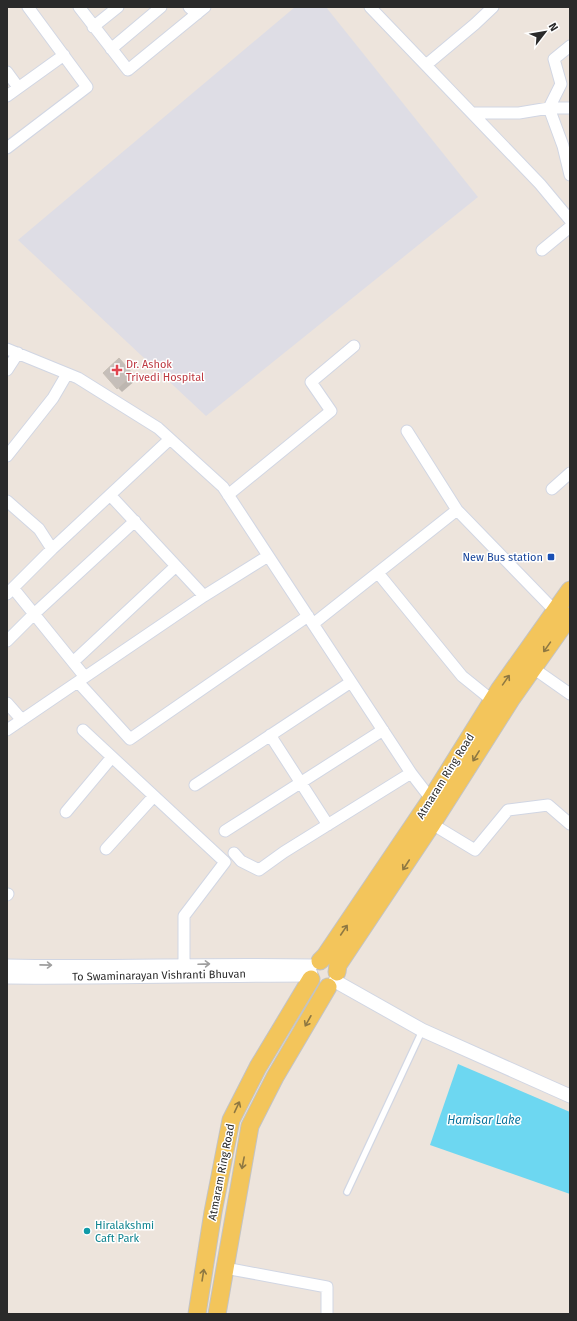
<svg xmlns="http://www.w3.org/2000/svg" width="577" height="1321" font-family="'Fira Sans',sans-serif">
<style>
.industrial{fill:#dedde5}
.water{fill:#6dd7f1}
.shadow{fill:#0003}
.building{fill:#c5beb9;stroke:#c8c0b6}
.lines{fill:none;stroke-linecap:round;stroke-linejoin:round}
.service-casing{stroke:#d1d6e3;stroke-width:8}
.minor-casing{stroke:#d1d6e3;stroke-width:13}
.tertiary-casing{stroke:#d1d6e3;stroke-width:15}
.secondary-casing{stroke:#d1d6e3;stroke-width:17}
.primary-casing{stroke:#c3c3c3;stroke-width:19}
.service{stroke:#fff;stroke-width:5.5}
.minor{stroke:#fff;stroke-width:11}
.tertiary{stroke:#fff;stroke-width:13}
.secondary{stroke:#fff;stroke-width:15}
.primary{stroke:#f3c55b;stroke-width:17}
.oneway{stroke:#8e7842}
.oneway2{stroke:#9f9f9f}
.health-dot{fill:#e0444e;stroke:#fff;stroke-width:1.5}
.transit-dot{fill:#1a4fb4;stroke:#fff;stroke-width:1.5}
.culture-dot{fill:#0f9aa8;stroke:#fff;stroke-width:1.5}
.labels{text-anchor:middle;stroke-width:3;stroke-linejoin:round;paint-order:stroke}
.health-label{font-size:11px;fill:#be3a42;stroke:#fff;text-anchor:start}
.transit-label{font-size:11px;fill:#164399;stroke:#fff;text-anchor:end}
.street-label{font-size:11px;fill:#2a2a2a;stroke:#fff}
.culture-label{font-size:11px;fill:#0d838f;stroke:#fff;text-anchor:start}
.water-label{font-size:12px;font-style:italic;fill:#0b759e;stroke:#fff}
</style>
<rect width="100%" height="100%" fill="#ede4dc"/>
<path class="industrial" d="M295,7H326L478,197L206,416L18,240Z"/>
<path class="water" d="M458,1064L570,1112V1194L430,1145Z"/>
<path class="shadow" d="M123,364L137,379L122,392L118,388Z"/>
<path class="building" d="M119,358L133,374L117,389L103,373Z"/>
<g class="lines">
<g class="service-casing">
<path id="service" d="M347,1192L422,1031"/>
</g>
<g class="minor-casing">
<path id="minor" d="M79,7L128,70L205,7
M189,7L197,14
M370,7L540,184L570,220
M93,27L118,7
M111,49L161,7
M426,65L475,24L493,7
M7,72L18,87
M7,96L64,55
M570,108H549L563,146L570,175
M473,113H519L549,108L561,84L554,59L570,46
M7,148L87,87L28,7
M542,250L570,227
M7,349L78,378L158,428L223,487L411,773L431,799
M7,370L18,353
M407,431L457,510L555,611
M7,456L53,398L67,374
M552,489L570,473
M110,495L204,596
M228,495L331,411L311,382L354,346
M7,501L39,529L52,549
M378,573L462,676L493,701
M13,588L85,677
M7,594L52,549L170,439
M313,624L457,510
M7,641L34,614L135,521
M73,662L176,566
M533,668L570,694
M78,682L130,739L308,616
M7,703L22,720
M7,730L204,596L268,556
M83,730L225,862L184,916V964
M270,735L328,825
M195,785L351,682
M66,812L112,757
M432,824L475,850L508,810L548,805L570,824
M225,831L383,730
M106,849L154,796
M234,853L241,861L259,870L284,852L411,773
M7,895L8,894
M7,965C109,967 211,963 313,965
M225,1268L327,1287V1314"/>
</g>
<g class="tertiary-casing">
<path id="tertiary" d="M335,981L422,1030L570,1096"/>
</g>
<g class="secondary-casing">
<path id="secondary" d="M7,976C108,977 209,974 310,974"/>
</g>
<g class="primary-casing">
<path id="primary" d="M320,961L325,956L431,799L499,690L570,590
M337,972L338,965L432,824L512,698L570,616
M197,1314L213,1212L231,1120L258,1067L311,979
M217,1314L250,1126L275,1077L328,987"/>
</g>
<use href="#service" class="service"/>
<use href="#minor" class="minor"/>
<use href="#tertiary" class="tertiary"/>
<use href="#secondary" class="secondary"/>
<use href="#primary" class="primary"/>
</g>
<defs><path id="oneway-shaft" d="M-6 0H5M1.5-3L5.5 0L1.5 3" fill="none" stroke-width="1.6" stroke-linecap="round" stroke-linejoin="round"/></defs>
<g class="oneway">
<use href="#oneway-shaft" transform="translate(547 647) rotate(125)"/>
<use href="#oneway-shaft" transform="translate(506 680) rotate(-55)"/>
<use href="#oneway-shaft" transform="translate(476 756) rotate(122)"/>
<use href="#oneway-shaft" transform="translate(406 865) rotate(123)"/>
<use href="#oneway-shaft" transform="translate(344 930) rotate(-56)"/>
<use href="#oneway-shaft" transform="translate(308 1021) rotate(119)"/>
<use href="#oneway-shaft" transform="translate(237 1107) rotate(-65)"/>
<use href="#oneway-shaft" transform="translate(243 1163) rotate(101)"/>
<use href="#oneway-shaft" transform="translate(203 1275) rotate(-81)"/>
</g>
<g class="oneway2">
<use href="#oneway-shaft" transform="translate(204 964) rotate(-2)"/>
<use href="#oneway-shaft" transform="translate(46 965) rotate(1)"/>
</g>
<path class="health-dot" d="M115 364h4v4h4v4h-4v4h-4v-4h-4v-4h4z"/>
<rect class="transit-dot" x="547" y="553" width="8" height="8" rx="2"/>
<circle class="culture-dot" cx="87" cy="1231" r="4"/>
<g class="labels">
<g class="health-label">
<text x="126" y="368">Dr. Ashok<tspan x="126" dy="13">Trivedi Hospital</tspan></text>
</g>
<g class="transit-label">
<text x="543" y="561">New Bus station</text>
</g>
<g class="street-label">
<text transform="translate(445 776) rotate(-58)" y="4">Atmaram Ring Road</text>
<text transform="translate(159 975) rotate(-1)" y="4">To Swaminarayan Vishranti Bhuvan</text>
<text transform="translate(221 1172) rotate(-79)" y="4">Atmaram Ring Road</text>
</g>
<g class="culture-label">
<text x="95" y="1229">Hiralakshmi<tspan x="95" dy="13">Caft Park</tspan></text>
</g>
<g class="water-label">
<text x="484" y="1124">Hamisar Lake</text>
</g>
</g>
<rect width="577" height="1321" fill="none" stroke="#2a2a2a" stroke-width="16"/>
<g transform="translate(545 32) rotate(59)" stroke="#ffffff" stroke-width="3" paint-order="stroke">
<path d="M0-3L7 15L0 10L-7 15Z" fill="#2a2a2a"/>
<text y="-6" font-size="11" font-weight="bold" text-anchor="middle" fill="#2a2a2a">N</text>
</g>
</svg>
